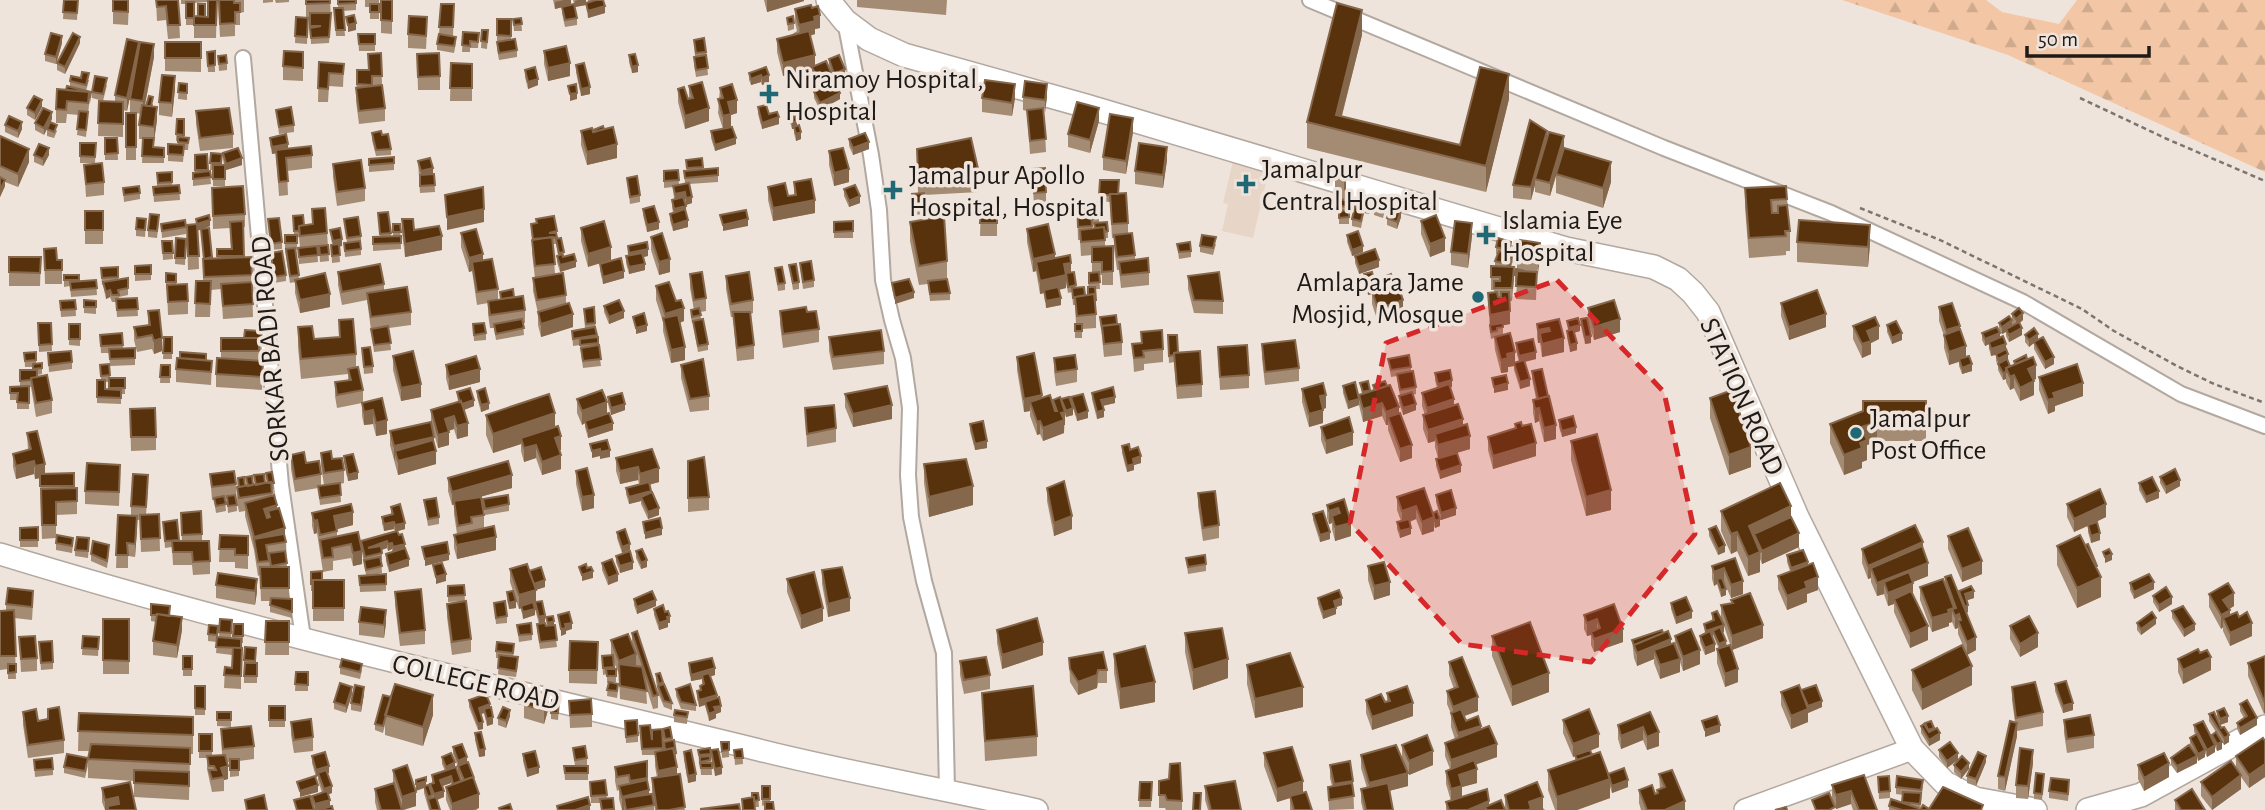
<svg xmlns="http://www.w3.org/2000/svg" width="2265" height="810" font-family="'Alegreya Sans',sans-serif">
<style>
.built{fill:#e7d5c8}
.forest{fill:url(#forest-firs)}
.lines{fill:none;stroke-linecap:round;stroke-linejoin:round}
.street-casing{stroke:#b2a89f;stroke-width:18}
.secondary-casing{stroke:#b2a89f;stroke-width:24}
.primary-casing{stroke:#b2a89f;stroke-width:26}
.path{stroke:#7c756f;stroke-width:2.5;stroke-dasharray:5 3.5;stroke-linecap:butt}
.street{stroke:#fff;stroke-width:14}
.secondary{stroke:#fff;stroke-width:21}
.primary{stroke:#fff;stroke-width:23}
.wall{fill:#a48b74;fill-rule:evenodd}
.shaded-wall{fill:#85674b}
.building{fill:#58320d;stroke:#85674b;stroke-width:2}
.marked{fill:#d62828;fill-opacity:0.2;stroke:#d62828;stroke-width:5;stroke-dasharray:14 9;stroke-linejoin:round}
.poi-dot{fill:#1f6874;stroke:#efe4db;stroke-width:2.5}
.labels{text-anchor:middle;stroke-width:7;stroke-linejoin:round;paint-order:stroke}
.poi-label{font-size:28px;fill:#1e1a17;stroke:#efe4db;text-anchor:start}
.street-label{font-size:28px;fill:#1e1a17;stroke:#efe4db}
</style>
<defs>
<pattern id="forest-firs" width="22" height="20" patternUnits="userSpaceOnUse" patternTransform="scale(1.75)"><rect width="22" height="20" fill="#f3c7a5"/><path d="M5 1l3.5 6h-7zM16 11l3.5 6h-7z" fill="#d0aa8d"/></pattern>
</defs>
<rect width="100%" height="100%" fill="#efe4db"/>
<path class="built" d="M1234,157L1270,166L1253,238L1222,231L1228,204L1223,203Z"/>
<path class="forest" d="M1842,0H1986L2002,12L2059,24L2077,0H2265V172L2008,55Z"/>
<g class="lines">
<g class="street-casing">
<path id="street" d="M1310,0L1664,148L1831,213L2023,302L2181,394L2265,426
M845,21L871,155L879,210L883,280L892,320L903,358L910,408L908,475L911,517L924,581L944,653L947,790
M243,58L281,485L303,638"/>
</g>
<g class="secondary-casing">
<path id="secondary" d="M0,554C250,631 505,688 759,750C851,773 945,789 1037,810
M1745,810L1912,749"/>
</g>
<g class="primary-casing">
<path id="primary" d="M828,0L845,21L869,39L904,55L1086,106L1566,249L1654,267L1678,279L1693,293L1708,312L1797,517L1912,749L1945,783L1975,799L2035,810
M2088,810L2141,795L2265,727"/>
</g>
<path class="path" d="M2080,98L2167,139L2265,181
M1860,208L1940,240L2082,309L2114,331L2177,366L2214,384L2265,403"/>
<use href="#street" class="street"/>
<use href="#secondary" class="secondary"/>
<use href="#primary" class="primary"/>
</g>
<path class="wall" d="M64,0H78L77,20L63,19Z
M113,0H129L128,25L113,24Z
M156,0H178L180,38L168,39L166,20L157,21Z
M181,0H217L216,38H194V25H186V4H181ZM208,2V17L194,16V3Z
M218,0H244V12L240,13V25H235V36L220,37Z
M263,0H273V2L263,3Z
M275,0H289V2L276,3Z
M306,0H330L331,19L329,43L311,44L310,17H306Z
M338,0H356V10L343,11L345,36H336L334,8H338Z
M365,0H379V19H370V7H365Z
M381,0H392V34L381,33Z
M553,0H571V5L577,18V25L565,27L562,13V7L555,9Z
M573,0H586V3L588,2V0H603L605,13L588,18L586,5L575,7Z
M764,0H804V1L767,12Z
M857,0H947L946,15L857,7Z
M441,4H454L453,36L456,43L454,53L437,50V44L439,34Z
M795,9L820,28L815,29V34L810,36L815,66L831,73L829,66V59L845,76L834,80L833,78V82L840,99L820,110L814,98V92L819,89L812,74V69L783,76L777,52V39L791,35L797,31L795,22Z
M296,17L308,18L307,44L295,43Z
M521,18L522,31H514L513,19Z
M787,18L794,23V29L788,31Z
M497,19H511V40L517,50V57L499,60L497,49Z
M427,30L426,49L408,48V34Z
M482,30H488L487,49L481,48Z
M463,32L479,33L478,48H470V52H462Z
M358,34H375V51H359Z
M1362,35L1342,116L1460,145L1509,99L1486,192L1307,148V122Z
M694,40L706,52L708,75L696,77L694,64V57H695Z
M165,42H201V72L165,71Z
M62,43L56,64L45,61V54Z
M80,43L65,74L57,70V63Z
M139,50L154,57L145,105L153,104V106L157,120L153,147L164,148V163H142L143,139H139V125L141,114L136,113V160H126V113H136L130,112V99L132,86L127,111L123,110V137L98,136L99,101L115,102V95Z
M215,51V72H208L207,52Z
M544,51L570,76L548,81L544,64Z
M381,53L382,85L385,108V121L359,124L356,101L357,70H368Z
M417,54L440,76V90H418Z
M629,55L638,72L632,73L629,62Z
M218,56L227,63V70L219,71Z
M319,62L344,64L343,87L329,86L328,102H318Z
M451,63L472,64V101H450Z
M303,65V81L283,80V66Z
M576,65L590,94L581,96L576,72Z
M766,67L769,82L762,85L761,82L751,85L749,80V73Z
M525,70L538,85L528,89L525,77Z
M89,80L86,91L91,99L89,105L86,137L77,135L79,115L67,114L66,123H56V109L66,90L70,87V81Z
M179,83L187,84V100L178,99Z
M107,85L103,101L92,98V92Z
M689,86L709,121L685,129L678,102V89L688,99H689Z
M720,88L737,113L731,115L723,129L718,113Z
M175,89L172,117L159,115V102Z
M1023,97H1047L1044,113L1046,152L1030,154L1027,111L1023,110Z
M982,98H1015L1012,116L982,112Z
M42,107L35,120L27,115V108Z
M758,107L779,124L762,129L758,114Z
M276,110L294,125V132L279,134Z
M196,111L233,134V148L200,151L196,124Z
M790,115L797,125L801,139L796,141L794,133V129H792L790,122Z
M52,119L50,122L57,131L54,138L47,136V129L48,126L44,135L35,130V123Z
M177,119H184V137L189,138L188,150H184L183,162L168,161V144H178V141H176Z
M1099,121L1090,153L1068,147V134Z
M5,125L22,129L18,138L5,132Z
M604,129L617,158L587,165L581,145V131Z
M711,131L736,144L715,151L711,138Z
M1133,132L1126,174L1103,170V157Z
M372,133L382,135L391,149V155L376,156L372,140Z
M0,136L29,162L18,187L5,182V186L0,197Z
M105,138H117L118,160H105Z
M270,138L288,149L312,155V168L287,171L288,195L279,196L276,153L272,154L270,144Z
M1547,138L1611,182L1603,208L1556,193V175L1550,196L1535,192V185L1531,200L1513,198V185Z
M849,139L869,149L853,155L849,146Z
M80,143H96L95,163H80Z
M917,149L979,173V192L924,195L926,214L914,215L912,194L918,193Z
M829,151L849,182L834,186L829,165Z
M211,153L222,154L221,165H224L223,159V153L242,165L226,170L225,166V186H213V170H210Z
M207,154L208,172L210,171L211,184L193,186V173H195V155Z
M34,155H49L43,166L34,162Z
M394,157V170L369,172V159Z
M702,158L703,169L718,168V182L689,184L692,203L686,205L684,199L688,227L673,231L670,220V214L673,213L672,206V200L674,199L673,187L664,188V171L678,170L679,185L685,184L684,171H687L686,160Z
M1167,160L1163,188L1135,184V171Z
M418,161L433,174H434L435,192L420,193Z
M333,164L365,188V201L337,206L333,177Z
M84,165L104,182V195L86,197Z
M1346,168V194L1344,200L1350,208L1349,214V224H1339V212H1338L1339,200L1335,199V173Z
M1032,169L1046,192V205L1034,206Z
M172,172V185H179L180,200L154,202L153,187H157V173Z
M627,178L640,195V202L630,204Z
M1100,180L1118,194L1128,223V233L1135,255V260L1149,272V285L1121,288L1119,270H1117L1114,248V238H1112L1110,202L1099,201Z
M794,182L815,213L773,221L768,200V187L788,196L794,195Z
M1786,186L1790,231V251H1786V255L1749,258L1745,207V188Z
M123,188L140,193V199L124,202Z
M212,188L245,214V227H243L244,257H251L253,317L223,319L221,289L211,290L210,317H195L196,281H203V259H204L201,229L198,230L199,269L188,270L187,225L196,224V219L210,226L203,229L209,228L212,259H217V249H231L230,228L213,229Z
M844,189L860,203L849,207L844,196Z
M1077,202H1099V222H1092V229L1108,231V238H1105V247L1113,246V285H1102V275H1099L1100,289H1096V328L1082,329V338H1075V324H1076L1075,305H1073L1072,292L1068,293L1066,281V288L1059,290L1061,305L1046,308L1044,293L1040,294L1036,271L1033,272L1027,242V229L1055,258L1071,272L1076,288L1085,295H1088L1089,273H1092V255L1081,256L1080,240H1078Z
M981,203H997V236H980Z
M1357,204L1372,205L1369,214L1364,213L1361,228L1352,226V219L1357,207Z
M312,209L327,233L329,261L320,262L319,247H317L318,262L299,264L298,248L300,247L299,237L297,238V250H296L299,279L330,307L300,313L295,293V282L290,283L285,250V235H294L293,216L304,225L312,224Z
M643,209L659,229L647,232L643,215Z
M1374,209L1385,210L1383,218L1374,215Z
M85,211H103V244H85Z
M388,212L391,236H393V224H400L401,249L373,251V237H380L378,213Z
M1401,217L1397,229L1387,225V218Z
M146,219L145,237L136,236V229Z
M268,219L282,242V249L271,250Z
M344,219L361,236V255L345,257L344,243L347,242Z
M402,219L414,230L442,250L405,257L402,232Z
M536,219L557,231V239L564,252V257L576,267L560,272L557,262V256L558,255L556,244H553L555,274L566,295V304L573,327L541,337L538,325V313L533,291V278H535L532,253V240L531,224L536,223Z
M159,221L157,238L148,237V230Z
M604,221L588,267L581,241V228Z
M853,221V238H834V222Z
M1421,221L1445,251L1430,257L1421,234Z
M910,222L947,261V281L950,293V300L930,301L928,284L919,285L910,241Z
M161,224L186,227V234L162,238Z
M330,230L342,246H339L340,262L332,263L331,245L332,244Z
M461,233L483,260L498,289V299H500V292L514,297L525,310V323H523L524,335L496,340L494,328H490L488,314V303L477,305L472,271L469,272L461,247Z
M1347,235L1363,252L1352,256L1347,242Z
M1472,236L1468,268L1451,265V252Z
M651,237L670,272L659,275L651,250Z
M176,238L186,239L185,265L175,264Z
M162,241H172L173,259L163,260Z
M1797,242L1870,244L1868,267L1797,262Z
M1177,244L1191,251V257L1179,259Z
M1216,244L1213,255L1200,252V246Z
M628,246L648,256L643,257L645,270L629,274L626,263V256H628Z
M1496,247L1511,248L1510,254L1513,261L1511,267L1514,280L1512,301H1510V324L1503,325V334L1497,336L1515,363L1519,362L1516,350V343L1536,359L1525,362L1530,386L1520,389L1514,370V366L1508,367V372L1501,373L1495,350L1494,338L1491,339L1490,332L1488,293H1494V290H1491V277L1495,266V261L1497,254H1496Z
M44,249L57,260H62V284H45Z
M271,253L286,275V281L274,283Z
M1355,256L1379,267L1359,274L1355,263Z
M1540,256L1537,274L1536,300L1516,299L1517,282H1515V275L1517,270V258Z
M9,257H41L40,286H9Z
M800,263L814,280V287L803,289Z
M600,264L624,278L603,284L600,270Z
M151,265V280L135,281V266Z
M789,265L799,282V289L793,290Z
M118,267V280L128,278V295L119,297V299L137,298L138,316L117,317L116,302H112L110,297L106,299L103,285H102L101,268Z
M775,268L785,283V290L778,291Z
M338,272L384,284V291L411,312V325L389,328L391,350L374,352L367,300L342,305L338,285Z
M166,273L176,274V285L188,301V314L168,315L167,289H166Z
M690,274L706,298V311L700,312L701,319L708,344V350L698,352L693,323H692L691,317V310H694L690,288Z
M1364,274L1376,289L1381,288L1380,278L1403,313L1378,322L1372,304V294L1368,295L1364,281Z
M64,275H79V281L96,280L97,295L71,297L70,286L64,287Z
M726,276L753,300V313L751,314L754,345V359L737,361L733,317H731L726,289Z
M1188,276L1223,301V314L1194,313L1188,289Z
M656,286L676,301L684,321L680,323L685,360L671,363L663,331V322L656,300Z
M75,300L76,316L61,317L60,301Z
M84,300L96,301V314L84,313Z
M1781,303L1826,327L1789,340L1781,316Z
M604,306L624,318L609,324L604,312Z
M1939,307L1960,329L1966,357L1972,371L1962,374L1959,366V362L1949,365L1944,348V336L1939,321Z
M1588,308L1620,332L1594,340L1588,321Z
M584,309L595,323L601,366L583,368L580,345L573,346L572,331L585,329Z
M148,311L162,351L154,354L152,349L137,352L134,340V327L148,326Z
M780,311L807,312L819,329V342L783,348L780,324Z
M2012,314L2023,320L2019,323L2022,335L2009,342L2006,336V332L2002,334L1999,330V323L2012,320Z
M1100,317L1117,324L1122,342V355L1104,357Z
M1559,319L1564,352L1542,357L1540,343H1538L1537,337V324Z
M1581,319L1591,343L1585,344L1581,326Z
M339,320L356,354V368L363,390V403L382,398L387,434L376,436L373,424L364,425L362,416V403L337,408L335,396V382L348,380V374L301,379L298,347V327L314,339L339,337Z
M1567,321L1580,331L1574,333L1577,350L1570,352L1567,337V331L1568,330Z
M38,323H51L52,351L39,352Z
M69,324H80V346L69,345Z
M473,324L486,333V340L474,341Z
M1887,325L1902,340L1892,344L1887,332Z
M1853,326L1879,339L1871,343V354L1862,358L1853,339Z
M262,331L261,349H259V360L263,374L262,390L216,387V374L221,358V338H244Z
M1141,332L1163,349V362L1144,364V370L1134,372L1132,344L1141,343Z
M122,333L123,349L135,348V365L110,366L109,353H101L100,335Z
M1982,333L2000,338L2006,350L2007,361L2010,366L2014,365V361L2036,379L2034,380V395L2020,401L2014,388L2010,390L2006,382V379L2003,380L1998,370V365L1996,361V355L1991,356L1989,349V344L1985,346L1982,340Z
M1168,335L1178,353L1202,384V397L1177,399L1174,362L1169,363Z
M2025,335L2038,340L2054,364L2045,369L2034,349V343L2029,347L2025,342Z
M164,337H172V359H163Z
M829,337L884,351V364L833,370L829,351Z
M1262,344L1299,368V381L1265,385L1262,358Z
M1218,347L1249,375V388L1220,390Z
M362,348L373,366V373L364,374Z
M36,352V364L42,368V374L37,375V377L52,400V413L36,417L31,387H29V409H17V400H10V387H20V370H33V367H25L24,353Z
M48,353L72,362V369L49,372Z
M393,356L421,397L401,401L393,370Z
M1017,357L1042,398L1053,406V400L1071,403V397L1088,418L1077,421L1073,408V415L1066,417L1065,415L1064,433L1043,441L1040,434L1037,435L1030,416V411L1024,412L1017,370Z
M1054,358L1077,369V382L1056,386L1054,371Z
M1388,359L1411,367V371L1416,387V394L1413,395L1416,410L1403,415L1399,403L1400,396L1397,376L1391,377Z
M206,360L212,361L211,385L176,382V369Z
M109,364L110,378H125V394H121V404L97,403V380H101L100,365ZM105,382H109V389H105Z
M161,365H170V383H160Z
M446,365L480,382L449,390L446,378Z
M681,365L709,396V410L690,412L681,378Z
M1532,371L1556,439L1544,442L1539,421L1535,423L1533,413V400L1536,399L1532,378Z
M1435,373L1452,387H1450L1454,406L1463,425L1470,449L1457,453L1461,472L1440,479L1436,466V459L1438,458L1435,447V441L1428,443L1423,429V415H1425L1422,406V393L1437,388L1435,380Z
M2039,377L2083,396L2055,406V411L2048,414L2039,390Z
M1360,383L1370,391L1373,390V385L1399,413L1412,458L1400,462L1388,430V425H1386L1382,416L1363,422L1359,405L1348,409L1343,393V386L1359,395L1362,394Z
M1302,389L1326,408L1323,409V423L1309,427L1302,402Z
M477,391L489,409L481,412L477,397Z
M457,392L474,406L464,410L468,436L457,439L454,429L448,431L449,445L438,448L433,430L436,464L398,475L390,445V431L431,422V410L458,402Z
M1092,393L1115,403L1103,406L1104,417L1097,419L1092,399Z
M845,394L892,419L853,427L845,407Z
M608,397L625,410L611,415L608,404Z
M1710,398L1751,467L1729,475L1710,418Z
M577,399L607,414L613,430L588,438L585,427V423L582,425L577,413Z
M1926,401V441H1877L1867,445V460L1862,462V468L1844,475L1830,443V424Z
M805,408L836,428V442L807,447Z
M130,409L156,437V450L131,451Z
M486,415L555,427L561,450H559L561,469L542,475L536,458L524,462L521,451V444L493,453L486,435Z
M1559,420L1576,433L1562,437L1559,427Z
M970,424L987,448L975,450L970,431Z
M1515,424L1522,426L1536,456L1493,469L1488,450V437L1515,429Z
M1321,427L1353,445L1326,454L1321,440Z
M27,433L45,474L74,473V488H77V514L56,515V538L42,539L40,478L35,479L34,474L16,479L13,467V454L28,450Z
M1571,441L1611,510L1586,516L1571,460Z
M1122,446L1141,463L1134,465V470L1127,472L1122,453Z
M652,449L659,482L649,485L659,515L648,519L641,504V501L629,504L626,494V488L639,484L638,480L620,484L616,471V458Z
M321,453L332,459L344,470V483L340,484L341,502L320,505L318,488L295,492L291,469V455L306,463L321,474V486L324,485L321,466Z
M344,456L358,479L348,481L344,463Z
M688,461L709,497V510L688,512Z
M924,464L973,505L929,517L924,483Z
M576,471L594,508L582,511L576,484Z
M266,473L274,483V489L272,490V496L277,508L286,542L287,567H289V598L292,599V618L270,612V601H261L260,575L258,576L254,550L245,516V511L239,512L237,501L238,478L245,486H247L246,477L253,485H255L254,475L265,483H267Z
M210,474L236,484L237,511L228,513L227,499H225L226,511L216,513L214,500H212Z
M2160,477L2180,486L2166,494L2160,483Z
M120,478L119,506L85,504V491Z
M448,478L512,488L479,497L484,515V528L472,531L496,550L457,559L454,548V535L457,534L454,514V504L452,505L448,491Z
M2139,483L2159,498L2146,503L2139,490Z
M148,488L146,515L159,514L160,551L141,552L140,520H137L135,557L128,556V568H116L118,515L131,516V506Z
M1047,488L1072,529L1054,536L1047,501Z
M1198,493L1219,525V538L1203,541L1198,506Z
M1436,495L1456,515L1441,520L1436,502Z
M1397,497L1433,513L1440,526L1435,528L1434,526V531L1422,535L1416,519L1410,522L1411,534L1400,538L1397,529V522L1401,521L1397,510Z
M483,499L509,504V511L485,515Z
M1344,499L1351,536L1335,541L1332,529V523L1329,524L1327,518V505Z
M424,500L439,517V524L428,526Z
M2067,504L2106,517L2094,523L2100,540L2091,543L2088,532V526L2074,532L2067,517Z
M391,507L405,529L397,531L405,548L409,566L389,572L386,561V554L392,552V549L388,551L387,548L382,550V560H381L382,573L374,575L386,574V591L360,592L359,576L366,575L362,552V564L353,566L351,558L333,561V570L323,572L317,533L314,534L312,526V513L353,525L337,529V536L361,546V541L395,531L394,529L384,531L382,523V517L391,515Z
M1721,511L1791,517L1799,547L1762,564L1760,559V572L1748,576L1737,551L1731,554L1721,531Z
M181,513L202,534V541L210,561V574L193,575L192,565H173L172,547L165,548L163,522L177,520L179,541H182Z
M1313,514L1330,539L1320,542L1313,520Z
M38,527V547H20V528Z
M1709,529L1725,552L1718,555L1709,536Z
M617,532L630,550L622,553L617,538Z
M220,535L248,536V569L235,568V562H219Z
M1948,536L1982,574L1962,582L1948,549Z
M56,543L73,544L72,553L56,550Z
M89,545L88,558L75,556V550Z
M2057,546L2097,571L2101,597L2077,608L2057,565Z
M1923,547L1928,576L1913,582V595L1928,640L1910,648L1894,612V604L1888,606L1884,594L1877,596L1871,582V578L1868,579L1862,563V549Z
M636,551L647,567L641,569L636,558Z
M109,552L107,568L91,561V554Z
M1787,555L1808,565L1818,590L1807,594V602L1787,610L1778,589V576L1790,571L1787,562Z
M616,556L633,569L620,573L616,562Z
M1186,558L1206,564V571L1188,574Z
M1735,558L1743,594L1731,598L1724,582L1726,595L1721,597L1717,584L1714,586L1712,579V566Z
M602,563L618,581L608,585L602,570Z
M1368,566L1390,595L1374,600L1368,580Z
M510,569L529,571L545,587L535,590L536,602L545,622L540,623L547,626L546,617L554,625L557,647L540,649L537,630V624H539L535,609V603L533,604L535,615L523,619L521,608L519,609L514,595L516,608L509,609L507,599V592L513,591L510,582Z
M822,570L850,611L828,617L822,584Z
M311,572L322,580H344V621H313V591H311Z
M218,573L257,592L255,605L216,598V585Z
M1945,577L1959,594V591L1974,598L1967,600L1968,612L1966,613L1976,650L1967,655L1972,685L1922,710L1912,690V670L1965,650L1958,634V628L1955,629L1952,622L1949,623V626L1932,632L1920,600V587L1945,583Z
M787,579L823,621L801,629L787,592Z
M2130,583L2154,589L2134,599L2130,590Z
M464,585L465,601L448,602V586Z
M395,592L425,630V644L400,646L395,605Z
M2209,594L2234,606L2229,609L2230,615L2239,617L2252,636L2230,646L2223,631V627L2221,629L2209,607Z
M2153,596L2172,604L2159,612L2153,602Z
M1318,598L1342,605L1336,607V614L1323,619L1318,604Z
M634,599L656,606L637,614L634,605Z
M1731,600L1763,638L1732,650L1724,626V632H1723L1738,682L1725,687L1717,663V649H1719L1713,635L1711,636L1715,651L1705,655L1700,642V636L1705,633L1704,624L1712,620V613L1721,618V605L1731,603Z
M494,603L507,616V623L496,624Z
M1671,603L1692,618L1676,624L1671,609Z
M6,604H33L32,620L14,618L16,679H8V669L0,670V611L6,610Z
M151,604L170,616L182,630L177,658L153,655V641L156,622L151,621Z
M447,604L471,639V652L452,655L447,617Z
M1614,604L1623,642L1594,652L1591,645V635L1587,636L1584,629V615Z
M654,609L670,623H668V627L659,630L654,615Z
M2172,611L2195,630L2184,637L2172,618Z
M103,619H129V674H103Z
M220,619L232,626L231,638H233L234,624H243V643H241V689L224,688L225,667L232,668V655L216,653L217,642L208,641V634L218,626V637H219Z
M266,621H289V655H265Z
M359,622L386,623L384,638L359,635Z
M2137,623L2156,624L2141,635L2137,630Z
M517,625L532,634V640L519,642Z
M2010,626L2038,647L2020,657L2010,639Z
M997,630L1043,655L1002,669L997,643Z
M632,633L658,695V708L653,709L646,686L647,704L620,699L619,674L613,660L614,669H616V682L611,683L618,690L617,698L607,696L608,683H607V674L603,675L602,656L611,655V640L632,644Z
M1185,633L1228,678L1193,690L1185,652Z
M1663,633L1671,644L1675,643V636L1700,664L1683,671L1680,662V672L1660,679L1654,663V659L1637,666L1634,658L1632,640Z
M83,636L99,637L98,656L82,655Z
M1492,636L1549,692L1512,706L1492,656Z
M19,637L37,658V671L21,672Z
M39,642L53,662V669L41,670Z
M598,642L597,684L569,683V670Z
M256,648L255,663H257V683H244V660Z
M496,651H514L513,657L518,664L516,677L498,675L499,658H496Z
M2200,653L2211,670L2183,684L2178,672V659Z
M1114,654L1155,702L1120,709L1114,673Z
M183,656H192V676H183Z
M2265,656L2264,714L2248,676V663Z
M1069,658L1107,670V683H1098L1097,688L1078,695L1070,682Z
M960,661L990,675V689L964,694L960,675Z
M1449,662L1478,711L1464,716L1466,721L1481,729L1497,757L1475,765L1477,783L1462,787V797L1489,805L1505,808V795L1543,808L1545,810H1446V802L1451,801L1446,784V771L1450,769L1445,756V743L1455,739L1451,727V714L1447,704V691L1454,689L1449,675Z
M689,663L715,675L710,676L721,712L716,714V718L709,721L705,705L699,707L697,698V691L700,690V686L702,685V679L691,681L689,669Z
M1247,665L1303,707L1255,718L1247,684Z
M340,667L362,670L360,679L340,674Z
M296,672H308V691H295Z
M656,674L663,684L672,703V710L664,707L658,693L656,681Z
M2055,684L2073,710L2063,713L2055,691Z
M195,686H205V715H195Z
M2012,687L2043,712V726L2017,731V736L2005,791L1998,789V776L2015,722L2012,700Z
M676,689L696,705V711L681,709L676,696Z
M1781,692H1801L1822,707L1808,713V722L1791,729L1781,705Z
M982,693L1037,736V756L985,761Z
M1387,693L1413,716L1372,730L1366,713V700L1385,702H1387Z
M352,694L346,713L334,709V702Z
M364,694L361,712L351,710V703Z
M383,695L433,715L423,746L385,735V725L383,733L375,730V724Z
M469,700L490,707L493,724L487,726L484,713L481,714L483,729L478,730L469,707Z
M569,701L592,714V727L570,728Z
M2240,704L2257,725L2240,735L2237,729V723L2244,718L2240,711Z
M524,705L549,707L544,724L524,718Z
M269,706H285V727H269Z
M559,707L558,720L551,719V713Z
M48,709L64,740V753L28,758L23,725V712L38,721L48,719Z
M2217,711L2228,722L2220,725L2217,717Z
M217,712H231V727L217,726Z
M688,712L687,724L674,722V715Z
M1650,712L1659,746L1647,750L1643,740L1621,749L1618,739V725Z
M79,713L193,717V754H190L189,800L134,797V781L88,778V759L90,751H78Z
M2209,714L2221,728L2229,742L2224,745L2222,742V749L2217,751L2215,747V752L2207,757L2205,753V757L2198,761L2197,758V763L2177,773L2171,765V758L2190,745V738L2196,735L2194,732V725L2212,739V735L2216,732L2209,721Z
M510,716L506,728L498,725V718Z
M1563,720L1599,747L1590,751L1592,755L1608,774L1628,787L1612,793L1610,787V798L1577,810H1555L1548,790V770L1575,760V756L1573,757L1563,733Z
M2064,720L2094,735V748L2067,753L2064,733Z
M625,721L638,735V742L626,743Z
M291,722L313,737V751L294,753L291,735Z
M1925,723L1940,740L1929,746L1921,733V726L1925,727Z
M640,726L652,740L662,729L663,751V729L670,727L672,740L676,753V760H675L677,775L685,810H655L652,792V778H657L655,766V755H642Z
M221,729L254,746V759L239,761V776L230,777V762H227L228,779L224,780V791L212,792L207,769V758H199V734H212V756L222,755Z
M475,733L485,756L479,757L475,740Z
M2265,741V777L2249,788L2241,777V789L2212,810L2201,796V782L2236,768V756Z
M721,742H729V757L722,758Z
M1402,745L1433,765L1409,775L1402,759Z
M453,747L467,763L474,781L479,808L477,809V810H450L446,800V787L451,785V783L442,786L444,797L437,800L440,810H429L424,793V788L416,791L426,786L430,789V784H432V775L445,771L442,764V757L455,767L461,781L458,773V767L453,754Z
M573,748L587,758V765L580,766H588V780H565L564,766H575Z
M742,749L743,764L735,765L734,750Z
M698,750L711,754L712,775H701L700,762H699Z
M711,750L722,774L715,776L711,757Z
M1939,750L1958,753L1947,768L1939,757Z
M684,752L696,781L688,783L684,759Z
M1264,753L1303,793L1312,810H1290V798L1277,802L1264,766Z
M523,754L539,773L527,777L523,761Z
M1361,755L1408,786L1389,791L1393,810H1363L1361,802V789L1367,788L1361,768Z
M312,756L329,773H327L332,793L328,794L330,807L333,810H314L312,802V796L322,793L318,780V776L316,777L312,763Z
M1962,756L1961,779L1954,772V765Z
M34,760L53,769V775L35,777Z
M1986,762L1976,786L1967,783V776Z
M2033,763L2028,799L2016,798V785Z
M88,765L85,778L64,773V767Z
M1330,765L1353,781L1354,809L1329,810L1328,787L1332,786L1330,778Z
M2138,765L2169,777L2144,791L2138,779Z
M615,767L647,780L649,794L654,805V810H622L619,799V790L617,791L615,781Z
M393,770L416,806L404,810H377L375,802V789L393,783Z
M1659,774L1685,810H1641L1639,803V790L1655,794H1657V790L1660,789Z
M1864,775L1877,810H1853L1851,804L1836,809L1832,798V785Z
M1878,777L1890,791V798L1879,799Z
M605,780L607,799L613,798L614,810H601L600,803H591L590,782Z
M1159,781L1182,801V810H1166L1165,808H1159Z
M2044,781L2042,800L2034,799V793Z
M1140,782H1152L1151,807H1139Z
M762,786H770V802L765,805L762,806Z
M1205,786L1241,810H1208L1205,800Z
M1923,786L1920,810H1889V806L1902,803L1903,795L1896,794V787Z
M2069,787L2068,801L2049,798V791Z
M102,788L136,810H105L102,802Z
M758,793L759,807H755V810H742V799L752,797Z
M2175,800L2205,810H2175Z"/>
<path class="shaded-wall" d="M564,0H571V5L555,9V2Z
M578,0H586V5L575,7V1Z
M767,0H804V1L767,12Z
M605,6V13L588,18V11Z
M1362,10V35L1338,130L1336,115Z
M820,15V28L815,29V34L800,38L799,25L814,17Z
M356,23V30L348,32V25Z
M62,36V43L56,64V57Z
M80,37V43L65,74V67Z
M139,42V55L127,111V98Z
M154,44V57L143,114V101Z
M815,55V69L812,67V69L783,76V63Z
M570,63V76L548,81V68Z
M638,65V72L632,73V67Z
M845,69V76L834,80V74Z
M1509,74V99L1486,192V166Z
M761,75V82L751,85V79Z
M769,75V82L762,85V78Z
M175,76V89L172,117V103Z
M833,77V84L819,90V83Z
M538,79V85L528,89V82Z
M1015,84V98L1012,116V103Z
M1047,84V97L1045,113V100Z
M590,87V94L581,96V89Z
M577,93V99L570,101V94Z
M840,93V99L820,110V103Z
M42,100V107L35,120V113Z
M737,100V113L731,115V127L723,129V116L728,102Z
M157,107V120L154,141V127Z
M709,108V121L685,129V116Z
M1099,108V121L1090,153V140Z
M52,112V119L44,135V128Z
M779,117V124L762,129V123Z
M1133,118V132L1126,174V161Z
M797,121V128L792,129V123Z
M22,122V129L18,138V131Z
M1547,131V144L1535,179V185L1531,200V187Z
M801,132V139L796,141V134Z
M1564,136V149L1550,196V183Z
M736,138V144L715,151V145Z
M869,142V149L853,155V148Z
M288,144V151L272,154V147Z
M617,144V158L587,165V152Z
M1167,147V160L1163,188V175Z
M49,148V155L43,166V159Z
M29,149V162L18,187V174Z
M242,158V165L226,170V164Z
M1611,162V182L1603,208V188Z
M433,168V175L421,178V171Z
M1346,168V194L1344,201V175Z
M849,169V182L834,186V173Z
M5,180V186L0,197V190Z
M685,192V199L675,201V194Z
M860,196V203L849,207V201Z
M692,197V203L686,205V198Z
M1372,198V205L1369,214V207Z
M815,200V213L773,221V208Z
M686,206V213L674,216V209Z
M484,209V222L447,230V217Z
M1401,210V217L1397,229V222Z
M748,219V226L723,231V225Z
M210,220V226L197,231V224Z
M688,220V227L673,231V225Z
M659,222V229L647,232V225Z
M1472,223V236L1468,268V254Z
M1870,225V244L1868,267V247Z
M442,236V250L405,257V244Z
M1445,238V251L1430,257V244Z
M342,239V246L333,248V241Z
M1540,243V256L1538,274V261Z
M1363,246V252L1352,256V250Z
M611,247V260L588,267V254Z
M648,249V256L629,260V253Z
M483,254V267L472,262V271L469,272V258Z
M1055,254V267L1036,262V271L1033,272V259Z
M670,259V272L659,275V262Z
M1379,260V267L1359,274V267Z
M576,261V267L560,272V265Z
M1071,263V276L1066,273V288L1045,293L1044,290V293L1040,294V281L1064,264Z
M645,264V270L629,274V267Z
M624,271V278L603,284V277Z
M1376,286V293L1372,291V294L1368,295V288Z
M110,290V297L106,299V292Z
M914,292V298L895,304V298Z
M330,294V307L300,313V300Z
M1061,298V305L1046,308V301Z
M1403,300V313L1378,322V309Z
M684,308V321L665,327V314Z
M624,311V318L609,324V317Z
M1510,311V324L1490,328V315Z
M2023,313V320L2016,326V319Z
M573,314V327L541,337V324Z
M1826,314V327L1789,340V327Z
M1620,319V332L1594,340V327Z
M2012,320V327L2006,329V332L2002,334V327Z
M647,325V331L636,334V328Z
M1580,325V331L1569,334V328Z
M1879,326V339L1871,343V354L1862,358V344L1867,331Z
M1960,326V339L1946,343V330Z
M1549,328V341L1540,333V343H1538V330Z
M2022,328V335L2009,342V335Z
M1902,333V340L1892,344V338Z
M2000,333V340L1989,342V344L1985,346V339Z
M2038,334V340L2029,347V340Z
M1591,336V343L1585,344V337Z
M162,338V351L154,354V341Z
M1564,338V352L1542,357V344Z
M1577,343V350L1570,352V345Z
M2006,344V351L1991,356V349Z
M1966,346V359L1949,365V352Z
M685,347V360L671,363V350Z
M1515,352V366L1514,363V366L1508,367V372L1501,373V360L1507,354Z
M1536,352V359L1519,363V356Z
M2008,354V360L1998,365V359Z
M2054,357V364L2045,369V362Z
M1972,364V371L1962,374V368Z
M2036,365V379L2028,382V369Z
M480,369V382L449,390V377Z
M2006,372V379L2003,380V373Z
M2014,375V388L2010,390V377Z
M1530,379V386L1520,389V382Z
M1452,380V387L1438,391V384Z
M2034,381V395L2020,401V388Z
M1508,383V390L1494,393V387Z
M2083,383V396L2055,406V411L2048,414V400L2053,393Z
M421,384V397L401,401V388Z
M1042,395V408L1030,402V411L1024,412V399Z
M1326,395V408L1320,410V396Z
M1115,397V403L1101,406V400Z
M1359,399V405L1348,409V402Z
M1454,399V413L1427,422V408Z
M474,400V406L461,411V404Z
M607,402V415L585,421V423L582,425V411Z
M489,403V409L481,412V405Z
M1382,403V416L1363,422V409Z
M625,404V410L611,415V408Z
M1416,404V410L1403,415V408Z
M892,405V419L853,427V414Z
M1399,407V421L1388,417V425H1386V412Z
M1073,408V415L1066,417V411Z
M1539,408V421L1535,423V409Z
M373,410V424L364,425V412Z
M1104,410V417L1097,419V412Z
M1323,410V423L1309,427V414Z
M1088,411V418L1077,421V415Z
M1065,412V425H1064V433L1043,441V428L1061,413Z
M555,413V432L521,438V444L493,453V434Z
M454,416V429L445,432V419Z
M1463,419V433L1435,434V441L1428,443V430Z
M387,420V434L376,436V423Z
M1040,421V434L1037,435V422Z
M1877,422V441L1867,445V460L1862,462V468L1844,475V455L1861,427Z
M468,423V436L457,439V426Z
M613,423V430L588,438V431Z
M1556,425V439L1544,442V428Z
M1576,427V433L1562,437V431Z
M449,432V445L438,448V435Z
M1353,432V445L1326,454V441Z
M561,436V450L555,452V438Z
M1470,436V449L1438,458V445Z
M434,437V450L395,451V459L394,460V446Z
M987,441V448L975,450V444Z
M1536,443V456L1493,469V456Z
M536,445V458L524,462V448Z
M1412,445V458L1400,462V449Z
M1751,447V467L1729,475V455Z
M600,449V456L592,458V451Z
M610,450V457L600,459V452Z
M436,451V464L398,475V461Z
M561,455V469L542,475V462Z
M1141,456V463L1134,465V470L1127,472V466L1133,459Z
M34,461V474L16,479V466Z
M45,464V477L35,479V466Z
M1461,465V472L1440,479V472Z
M638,467V480L620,484V471Z
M659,468V482L640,487V474Z
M358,472V479L348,481V475Z
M512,475V488L452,505V492Z
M2180,480V486L2166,494V487Z
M973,486V505L929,517V497Z
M1611,490V510L1586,516V497Z
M651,491V498L641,497V501L629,504V497Z
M2159,491V498L2146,503V497Z
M594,495V508L582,511V497Z
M2106,504V517L2074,532V519Z
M277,505V518L268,511V521L264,509Z
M1416,506V519L1402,524V511Z
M1791,506V526L1754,534V543L1749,526Z
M659,508V515L648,519V512Z
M1338,508V522L1332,516V523L1329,524V511Z
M1456,508V515L1441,520V513Z
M353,512V525L334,530V516Z
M137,516V529L135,557V544Z
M1072,516V529L1054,536V523Z
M1434,517V531L1422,535V522Z
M1440,519V526L1435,528V521Z
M317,520V533L314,534V521Z
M394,522V529L384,531V524Z
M405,523V529L395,532V525Z
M1351,523V536L1335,541V527Z
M285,528V541L254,539V550V537Z
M662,528V535L645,539V533Z
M1411,528V534L1400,538V531Z
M1330,532V539L1320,542V535Z
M1737,532V551L1731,554V534Z
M1799,533V547L1762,564V551Z
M2100,533V540L2091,543V536Z
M496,537V550L457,559V545Z
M387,541V548L368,554V548Z
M1923,542V555L1871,568V578L1868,579V566Z
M392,543V549L388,551V544Z
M405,544V550L393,554V547Z
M630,544V550L622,553V547Z
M1725,545V552L1718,555V549Z
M362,551V564L353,566V553Z
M1760,552V572L1748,576V557Z
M449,554V560L425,566V559Z
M2112,554V560L2105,563V557Z
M409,559V566L389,572V566Z
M647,560V567L641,569V563Z
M1982,561V574L1962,582V569Z
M633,562V569L620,573V566Z
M1808,562V569L1791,574V568Z
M1928,563V576L1888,592L1884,582V594L1877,596V583Z
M1724,568V582L1717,579V584L1714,586V572Z
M593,571V578L582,581V575Z
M446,574V581L436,584V577Z
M618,574V581L608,585V578Z
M1818,577V590L1807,594V602L1787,610V596L1805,582Z
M2101,577V597L2077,608V588Z
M257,579V592L255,605V591Z
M545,580V587L533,591V584Z
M1743,581V594L1731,598V585Z
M1390,582V595L1374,600V586Z
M2154,582V589L2134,599V592Z
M1913,583V597L1894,599V604L1888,606V593Z
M1726,589V595L1721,597V590Z
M536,590V603L519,609V595Z
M1974,591V598L1965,601V594Z
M2234,593V606L2223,613V600Z
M2172,597V604L2159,612V605Z
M850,598V611L828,617V604Z
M1342,598V605L1334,608V601Z
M656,600V606L637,614V607Z
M516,601V608L509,609V603Z
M1968,605V612L1965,614V607Z
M823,608V621L801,629V616Z
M1336,608V614L1323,619V612Z
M1954,608V614L1952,609V622L1949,623V626L1932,632V618Z
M535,609V615L523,619V612Z
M386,610V623L384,638V625Z
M2230,610V624L2223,618V627L2221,629V615Z
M1692,611V618L1676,624V618Z
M1959,614L1958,628L1955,629V616Z
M545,615V622L539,624V617Z
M670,616V623H668V627L659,630V623Z
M182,617V630L177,658V645Z
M2156,618V624L2141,635V629Z
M1597,619V632H1591V635L1587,636V623Z
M554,621V628L548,630V623Z
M572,623V629L566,631V634L561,636V629L565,624Z
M2252,623V636L2230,646V633Z
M2195,624V630L2184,637V630Z
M1724,625V632L1715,635L1713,631V635L1706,638V631Z
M1763,625V638L1732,650V636Z
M1928,626V640L1910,648V634Z
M1623,629V642L1594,652V639Z
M2038,633V647L2020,657V644Z
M1976,637V650L1967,655V642Z
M1671,639V653L1654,650V659L1637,666V653Z
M1726,641V648L1719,651V644Z
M1043,642V655L1002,669V655Z
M1715,644V651L1705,655V648Z
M1700,650V664L1683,671V657Z
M636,654V668L619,674V661Z
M2211,657V670L2183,684V670Z
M1228,659V678L1193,690V670Z
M1680,659V672L1660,679V665Z
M1972,666V685L1922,710V690Z
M715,668V675L703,679L702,675V679L691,681V675Z
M1738,669V682L1725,687V674Z
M1098,670L1097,688L1078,695V682Z
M1549,673V692L1512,706V687Z
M1155,682V702L1120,709V689Z
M352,687V694L346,713V706Z
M364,687V694L361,712V705Z
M1303,687V707L1255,718V699Z
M549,694V707L544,724V710Z
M433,695V715L423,746V727Z
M717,695V701L705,702V705L699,707V700Z
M1478,697V711L1453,720V707Z
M2265,700V713L2264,714V701Z
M1822,701V707L1808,713V722L1791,729V716L1808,706Z
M1413,703V716L1372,730V717Z
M2073,703V710L2063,713V706Z
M490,704V711L484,709V713L479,715V708Z
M721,706V712L716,714V718L709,721V714L714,707Z
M510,710V716L506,728V721Z
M2228,716V722L2220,725V719Z
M493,717V724L487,726V719Z
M2257,718V725L2240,735V728Z
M483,722V729L478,730V724Z
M2017,723V736L2005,791V777Z
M1720,725V732L1705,737V730Z
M1481,726V739L1458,746V733Z
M1643,727V740L1621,749V736Z
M1659,732V746L1647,750V737Z
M1940,733V740L1929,746V740Z
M1599,734V747L1573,757V744Z
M2229,735V742L2224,745V738Z
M2222,742V749L2217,751V744Z
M1497,744V757L1451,773V760Z
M2215,745V752L2207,757V750Z
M485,749V756L479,757V750Z
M2033,750V763L2028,799V786Z
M2205,750V757L2198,761V754Z
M1433,751V765L1409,775V761Z
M1958,753V760L1947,768V761Z
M1986,756V762L1976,786V779Z
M2197,756V763L2177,773V766Z
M467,757V764L458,768V761Z
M455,762V769L446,774V767Z
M1969,763V769L1961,779V772Z
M2169,763V777L2144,791V778Z
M2265,764V777L2249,788V775Z
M228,766V779L224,780L221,768Z
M329,766V773L319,776L318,773V776L316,777V770Z
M539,767V773L527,777V770Z
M677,767V780L658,784V771Z
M722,767V774L715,776V769Z
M1477,769V783L1462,787V799L1451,802V789L1459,775Z
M1408,773V786L1369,796V783Z
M696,774V781L688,783V776Z
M2241,775V789L2212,810V797Z
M451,776V783L440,787V780Z
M647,778V791L630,795V781Z
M1610,779V798L1577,810H1557V797Z
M1628,780V787L1612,793V786Z
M426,781V787L416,791V784Z
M1303,781V794L1277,802V789Z
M318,785V792L300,797V791Z
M332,786V793L324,796V789Z
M649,790V804L624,798V810H622V797Z
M444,791V797L434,801V794Z
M1851,791V804L1836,809V795Z
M416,792V806L402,810V797Z
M479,794V808L473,810H452V804Z
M118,797V810L108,806V810H105V800Z
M1543,797V810H1528L1529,802Z
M330,800V807L315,810V804Z
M1489,801V810L1485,807V810H1468Z
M1685,801V810H1665Z
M590,805V810H575V809Z"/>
<path class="building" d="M64,0H78L77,13L63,12Z
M113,0H128V12L113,11Z
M156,0H178L180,25H168L166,6L157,7Z
M208,0H217L216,25H194V16L208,17Z
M219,0H234V3H240V12H235V23L220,24Z
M306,0H330V3L306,4Z
M338,0H356V3L338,4Z
M381,0H392V21L381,20Z
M596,0H603L605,6L588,11L586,3Z
M186,2H194V18H186Z
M1337,3L1362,10L1336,115L1460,145L1480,67L1509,74L1486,166L1307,122Z
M198,4H205V17L198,16Z
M370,4H379V12H370Z
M441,4H454L453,27H439Z
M574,4L577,18L565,20L562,7Z
M811,5L812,8L818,6L820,15L814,17L815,21L799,25L795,9Z
M334,8H343L345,30H336Z
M310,13H331L329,37L311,38L310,28L321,26H310Z
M354,15L356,23L348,25L346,17Z
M409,16L427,17L426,36L408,34Z
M793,16L794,23L788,24L787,18Z
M296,17L308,18L307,37L295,36Z
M521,18L522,24L514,25L513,19Z
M497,19H511V36L497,35Z
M482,30H488L487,42L481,41Z
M809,31L815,55L783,63L777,39Z
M463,32L479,33L478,42L470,41V46L462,45Z
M51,33L62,36L56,57L45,54Z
M73,33L80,37L65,67L57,63Z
M358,34H375V44H359Z
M439,34L456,37L454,46L437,44Z
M704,38L706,52L696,53L694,40Z
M127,39L139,42L127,98L115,95Z
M515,39L517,50L499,53L497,42Z
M140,42L154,44L143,101L130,99Z
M165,42H201V58H165Z
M566,46L570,63L548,68L544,51Z
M215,51V65L208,66L207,52Z
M284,51L303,52V68L283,66Z
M381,53L382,76H372V85L357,84V70H369L368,54Z
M439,53L440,76L418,77L417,54Z
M635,54L638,65L632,67L629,55Z
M226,55L227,63L219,64L218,56Z
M706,55L708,68L696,70L694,57Z
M839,55L845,69L834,74L829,59Z
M826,61L833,77L819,83L812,67Z
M319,62L344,64L343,74L329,73L328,89L318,88Z
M451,63L472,64V88H450Z
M584,63L590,87L581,89L576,65Z
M535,67L538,79L528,82L525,70Z
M766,67L769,75L762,78L761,75L751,79L749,73Z
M82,72L89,73L86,85L70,81L71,76L81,78Z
M162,75L175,76L172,103L159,102Z
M95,76L107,78L103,94L92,92Z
M985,80L1015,84L1012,103L982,98Z
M1025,81L1047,84L1045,100L1023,97Z
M702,82L709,108L685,116L678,89L684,87L688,99L693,98L689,86Z
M835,82L840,93L820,103L814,92Z
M179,83L187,84V93L178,92Z
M576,84L577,93L570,94L568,86Z
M732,84L737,100L728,102L731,114L723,116L718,99L723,98L720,88Z
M382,85L385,108L359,111L356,88Z
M67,86L91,92L90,98L89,92L66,90Z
M57,89L89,92L88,103L67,101L66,110L56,109Z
M34,96L42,100L35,113L27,108Z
M149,96L153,97L151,106H146Z
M99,101L123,102V124L98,123Z
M1077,102L1099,108L1090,140L1068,134Z
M142,105L157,107L154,127L139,125Z
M766,105L769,114L777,112L779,117L762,123L758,107Z
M291,107L294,125L279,127L276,110Z
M43,108L52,112L44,128L35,123Z
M229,108L233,134L200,138L196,111Z
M1043,108L1046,139L1030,141L1027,110Z
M79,111L88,112L86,130L77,129Z
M126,113H136V147H126Z
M794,114L797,121L792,123L790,115Z
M1110,114L1133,118L1126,161L1103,157Z
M9,116L22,122L18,131L5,125Z
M177,119H184V135L176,134Z
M1530,120L1547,131L1531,187L1513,185Z
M50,122L57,125L54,132L47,129Z
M799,125L801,132L796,134L794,127Z
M603,126L604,129L594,132L593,130Z
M613,127L617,144L587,152L581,131L592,128L593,132Z
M732,127L736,138L715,145L711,131Z
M381,131L382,135L388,134L391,149L376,150L372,133Z
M1549,132L1564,136L1550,183L1535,179Z
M865,133L869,142L853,148L849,139Z
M286,134L288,144L272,147L270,138Z
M0,136L29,149L18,174L0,166Z
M178,137L189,138L188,143L178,142Z
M105,138H117L118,153L105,154Z
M143,138H154L153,147L164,148V157L142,156Z
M971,138L979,173L918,176L917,149Z
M80,143H96L95,157L80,156Z
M1139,143L1167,147L1163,175L1135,171Z
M39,144L49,148L43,159L34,155Z
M168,144L184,145L183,155L168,154Z
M311,146L312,155L286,158L288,181L279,182L276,150Z
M238,148L242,158L226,164L223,153Z
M843,148L849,169L834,173L829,151Z
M1564,148L1611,162L1603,188L1556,174Z
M211,153L222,154L221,163H210Z
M207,154L208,170H195V155Z
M394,157V163L369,165V159Z
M430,158L433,168L421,171L418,161Z
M702,158L703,167L687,168L686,160Z
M361,160L365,188L337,192L333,164Z
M102,163L104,182L86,184L84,165Z
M213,165H225V179H213Z
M1337,166L1346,168L1344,175L1335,173Z
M718,168V175L685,178L684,171Z
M1045,168L1046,192L1034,193L1032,169Z
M678,170L679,180L664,181V171Z
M210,171L211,177L193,179V173Z
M172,172V182L158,183L157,173Z
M434,174L435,185L420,186V175Z
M637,176L640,195L630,197L627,178Z
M0,177L5,180L0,190Z
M811,179L815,200L773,208L768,187L785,183L788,196L796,195L794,182Z
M1100,180H1119L1118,194H1110V195H1099Z
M689,183L692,197L686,198L685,192L675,194L673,186Z
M179,185L180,193L154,195L153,187Z
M855,185L860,196L849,201L844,189Z
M139,186L140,193L124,195L123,188Z
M243,186L245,214L213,216L212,188Z
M1786,186L1787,199L1771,200L1772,213H1778V206L1787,205L1790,231H1785L1786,236L1749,238L1745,188Z
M483,187L484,209L447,217L445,195Z
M924,193L926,207L914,209L912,194Z
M1126,193L1128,223L1112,224L1110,194Z
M1360,194L1372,198L1369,207L1357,204Z
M683,197L686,206L674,209L672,200Z
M1339,199L1350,201L1349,208L1338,205Z
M1377,200L1385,203L1383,211L1374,209Z
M1077,202H1099V208H1091L1092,226L1078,227Z
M981,203H997V223H980Z
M654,206L659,222L647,225L643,209Z
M1355,206L1364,209L1361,221L1352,219Z
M1392,206L1401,210L1397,222L1387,218Z
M325,208L327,233L300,236L299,226L313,224L312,209Z
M685,209L688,220L673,225L670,214Z
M746,210L748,219L723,225L720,215Z
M1349,210V217L1339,218V211Z
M85,211H103V230H85Z
M388,212L391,233L380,234L378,213Z
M150,214L159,215L157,231L148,230Z
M209,215L210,220L197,224L196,219Z
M303,215L304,225L299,226V231H294L293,216Z
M1436,215L1445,238L1430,244L1421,221Z
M554,216L557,231L549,233H556L557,237L533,239L531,224L537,223L536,219Z
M944,216L947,261L919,266L910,222Z
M358,217L361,236L347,238L344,219Z
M137,218L146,219L145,230L136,229Z
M279,218L282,242L271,244L268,219Z
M402,219H413L414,230L439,226L442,236L405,244Z
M185,220L186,227L162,231L161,224Z
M1799,220L1870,225L1868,247L1797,242Z
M243,221L244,256H217V249H232L230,222Z
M604,221L611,247L588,254L581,228Z
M853,221V231L834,232V222Z
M1455,221L1472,223L1468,254L1451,252Z
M1107,222L1108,231L1105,232L1104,227L1095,228L1094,223Z
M197,224L199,256H188L187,225Z
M393,224H400L401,232H393Z
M1048,224L1055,254L1033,259L1027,229Z
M1104,227L1105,240L1081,242L1080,230Z
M209,228L212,257L204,259L201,229Z
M340,228L342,239L333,241L330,230Z
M476,229L483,254L469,258L461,233Z
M1358,231L1363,246L1352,250L1347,235Z
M662,233L670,259L659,262L651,237Z
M1132,233L1135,255L1117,257L1114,235Z
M285,235H297V243H285Z
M1202,235L1216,237L1213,248L1200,246Z
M401,236V243L373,244V237Z
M552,237L555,264L535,266L532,240Z
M176,238L186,239L185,258H175Z
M561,238L564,252L559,253L556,239Z
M1498,238L1511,242L1509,251L1496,247Z
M1520,240L1540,243L1538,261L1517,258Z
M162,241H172L173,253H163Z
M360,241L361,249L345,251L344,243Z
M647,242L648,249L629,253L628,246Z
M1190,242L1191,251L1179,252L1177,244Z
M339,244L340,255L332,256L331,245Z
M328,245L329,254L320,255L319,246Z
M317,246L318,255L299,257L298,248Z
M1113,246V271L1102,272V262H1092V247Z
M56,248L57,260H62V270H45L44,249Z
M295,248L299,275L290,276L286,249Z
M1375,249L1379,260L1359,267L1355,256Z
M282,251L286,275L274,277L271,253Z
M1499,251L1513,255L1510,265L1495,261Z
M642,253L645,264L629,267L626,256Z
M562,254L563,257L574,254L576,261L560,265L557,256Z
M1070,255L1071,263L1064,264L1066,275L1040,281L1036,262Z
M9,257H41L40,273L9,272Z
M251,257L252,275L204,277L203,259Z
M621,258L624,271L603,277L600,264Z
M1148,258L1149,272L1121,275L1119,262Z
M492,259L498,289L477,292L472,262Z
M811,261L814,280L803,282L800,263Z
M380,264L384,284L342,292L338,272Z
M796,264L799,282L793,283L789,265Z
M151,265V274H135V266Z
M1491,266L1514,267L1512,288H1494V281H1500V277H1491Z
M118,267V277L102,278L101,268Z
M782,267L785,283L778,284L775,268Z
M1516,269L1525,271H1517V275H1515Z
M1517,271L1537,272L1536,287L1516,286Z
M702,272L706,298L694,300L690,274Z
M749,272L753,300L731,304L726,276Z
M1074,272L1076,285L1068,287L1066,273Z
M1099,272L1100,282L1089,283V273Z
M1219,272L1223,301L1194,300L1188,276Z
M1372,272L1376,286L1368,288L1364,274Z
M166,273L176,274V282H166Z
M325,273L330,294L300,300L295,280Z
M563,273L566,295L537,300L533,278Z
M1391,274L1394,283L1383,287L1380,278Z
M64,275H79V280H64Z
M128,278V288L118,290L119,295H112L110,290L106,292L103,282Z
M909,279L914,292L895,298L892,283Z
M947,279L950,293L930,294L928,281Z
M96,280L97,288L71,290L70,282Z
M196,281H211L210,304L195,303Z
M252,282L253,304L223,306L221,284Z
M669,282L676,301L681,300L684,308L665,314L656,286Z
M1397,282L1403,300L1378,309L1372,291Z
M187,284L188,301L168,302L167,285Z
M407,287L411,312L371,317L367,293Z
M1058,287L1061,298L1046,301L1044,290Z
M1084,287L1085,295L1075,297V298H1073L1072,288Z
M1088,287H1095L1096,300H1095L1094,294L1088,295Z
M513,289L514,297L501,299L500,292Z
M1817,290L1826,314L1789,327L1781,303Z
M1497,292L1498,297H1501V292H1509L1510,311L1490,315L1488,293Z
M1094,294L1096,314L1077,316L1075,297Z
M523,296L525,310L490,315L488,301Z
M137,298L138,309L117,310L116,299Z
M75,300L76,309L61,310L60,301Z
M84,300L96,301V307H84Z
M619,300L624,311L609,317L604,306Z
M1614,300L1620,319L1594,327L1588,308Z
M569,303L573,314L541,324L538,312Z
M1952,303L1960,326L1946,330L1939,307Z
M594,307L595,323L586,324L584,309Z
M806,307L807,312L816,311L819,329L783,334L780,311Z
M699,308L701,315L692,317L691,310Z
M2019,308L2023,313L2016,319L2012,314Z
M159,310L162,338L154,341L152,335L137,338L134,327L150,325L148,311Z
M733,312H750L754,345L737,348Z
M644,313L647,325L636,328L633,317Z
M678,315L685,347L671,350L663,318Z
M1116,315L1117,324L1102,326V329L1100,317Z
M2009,316L2012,320L2002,327L1999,323Z
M1875,317L1879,326L1867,331L1871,341L1862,344L1853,326Z
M1578,318L1580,325L1569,328L1567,321Z
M1587,318L1591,336L1585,337L1581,319Z
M353,319L356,354L301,359L298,327L312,326L314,339L340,337L339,320Z
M522,319L524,328L496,334L494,324Z
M703,319L708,344L698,346L693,321Z
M1559,319L1564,338L1542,344L1540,333L1550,331L1549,328L1538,330L1537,324Z
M1896,321L1902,333L1892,338L1887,325Z
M2019,322L2022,328L2009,335L2006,329Z
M38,323H51L52,344L39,345Z
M484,323L486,333L474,335L473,324Z
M1503,323V327L1497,328V331L1491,332L1490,325Z
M69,324H80V339H69Z
M1075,324H1082V331H1075Z
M1120,324L1122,342L1104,344L1102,326Z
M388,326L391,343L374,345L371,329Z
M595,327L597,335L573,339L572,331Z
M1997,327L2000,333L1985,339L1982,333Z
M2034,328L2038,334L2029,340L2025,335Z
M1573,329L1577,343L1570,345L1567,331Z
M1960,329L1966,346L1949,352L1944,335Z
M245,330L262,331L261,342H259V338H244Z
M881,330L884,351L833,357L829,337Z
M1162,330L1163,349L1143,351L1144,357L1134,358L1132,344L1142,343L1141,332Z
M122,333L123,345L101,346L100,335Z
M1510,333L1515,352L1507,354L1508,358L1501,360L1495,337Z
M1168,335H1177L1178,352L1174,353V355L1169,356Z
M2003,336L2006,344L1991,349L1989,342Z
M164,337H172V353H163Z
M598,337V343L580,345V339Z
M2043,337L2054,357L2045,362L2034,342Z
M221,338H259V351H221Z
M1533,339L1536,352L1519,356L1516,343Z
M1295,340L1299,368L1265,372L1262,344Z
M599,345L601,359L583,361L581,348Z
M1247,345L1249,375L1220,377L1218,347Z
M370,347L373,366L364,367L362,348Z
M135,348V358L110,359L109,349Z
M2006,349L2008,354L1998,359L1996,354Z
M71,351L72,362L49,365L48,353Z
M413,351L421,384L401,388L393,356Z
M1200,351L1202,384L1177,386L1174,353Z
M36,352V360L25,361L24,353Z
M180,352L206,354V360L180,358Z
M1034,353L1042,395L1024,399L1017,357Z
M1075,355L1077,369L1056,372L1054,358Z
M1409,355L1411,367L1391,370L1388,359Z
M2026,355L2027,359L2015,364L2014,361Z
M476,356L480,369L449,377L446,365Z
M1969,356L1972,364L1962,368L1959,359Z
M2033,357L2036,365L2028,369L2034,381L2020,388L2014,375L2010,377L2006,368Z
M177,358L212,361L211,372L176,369Z
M217,358L263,361L262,377L216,374Z
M703,359L709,396L690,399L681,365Z
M2007,359L2010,366L2006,368V372L2003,373L1998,364Z
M1524,360L1530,379L1520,382L1514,363Z
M42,363V368L33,369V364Z
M109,364L110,375L101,376L100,365Z
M2077,364L2083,383L2053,393L2055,398L2048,400L2039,377Z
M161,365H170V377H160Z
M358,367L363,390L337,395L335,382L351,380L348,369Z
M1542,369L1548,396L1538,399L1532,371Z
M20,370H37V377L31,378V380L20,381Z
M1450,370L1452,380L1438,384L1435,373Z
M1413,371L1416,387L1400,390L1397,374Z
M47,375L52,400L36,403L31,378Z
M1506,375L1508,383L1494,387L1492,378Z
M109,378H125V388H109Z
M97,380H105V389L121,390V398L97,397Z
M1368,381L1370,390L1363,392L1360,383Z
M1385,381L1387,386L1375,390L1373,385Z
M1355,382L1359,399L1348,402L1343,386Z
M1323,383L1326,395L1320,396L1323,410L1309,414L1302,389Z
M1449,384L1454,399L1427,408L1422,393Z
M1390,385L1399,407L1386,412L1382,403L1363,409L1359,395Z
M29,386V403L17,402L18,393H10V387Z
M887,386L892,405L853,414L845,394Z
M1113,387L1115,397L1101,400L1104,410L1097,412L1092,393Z
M470,388L474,400L462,404L461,401L460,402L457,392Z
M485,388L489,403L481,405L477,391Z
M602,390L607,402L582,411L577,399Z
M1732,390L1751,447L1729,455L1710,398Z
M1412,392L1416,404L1403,408L1399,396Z
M622,393L625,404L611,408L608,397Z
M549,394L555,413L493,434L486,415Z
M1083,394L1088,411L1077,415L1071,397Z
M1050,395L1055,411H1057L1053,400L1060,397L1065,412L1061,413L1064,420L1043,428L1040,421L1037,422L1030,402Z
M1549,396L1556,425L1544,428L1539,408L1535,409L1533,400Z
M1069,397L1073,408L1066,411L1061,399Z
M382,398L387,420L376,423L373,410L364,412L362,403Z
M461,401L468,423L457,426L454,416L445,419L449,432L438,435L431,410Z
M1863,401H1926V422H1877L1861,427L1867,440L1860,443L1862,448L1844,455L1830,424L1863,411Z
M1458,404L1463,419L1428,430L1423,415Z
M834,405L836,428L807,434L805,408Z
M155,408L156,437H131L130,409Z
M609,413L613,423L588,431L585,421Z
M1400,413L1412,445L1400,449L1388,417Z
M1573,416L1576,427L1562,431L1559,420Z
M1349,417L1353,432L1326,441L1321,427Z
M983,421L987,441L975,444L970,424Z
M431,422L434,437L394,446L390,431Z
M1521,422L1522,426L1531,424L1536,443L1493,456L1488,437L1516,428L1515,424Z
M1467,424L1470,436L1438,445L1435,434Z
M558,426L561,436L555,438L561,455L542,462L536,445L524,448L521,438Z
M37,431L45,464L35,466L34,461L16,466L13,454L31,449L27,433Z
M1597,434L1611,490L1586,497L1571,441Z
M433,440L436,451L398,461L395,451Z
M607,440L610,450L600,452V449L592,451L590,444Z
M1129,444L1130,450L1138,447L1141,456L1133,459L1134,464L1127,466L1122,446Z
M652,449L659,468L640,474L638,467L620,471L616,458Z
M331,451L332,459L342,458L344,470L324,473L321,453Z
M304,452L306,463L319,461L321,474L295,479L291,455Z
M1457,453L1461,465L1440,472L1436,459Z
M353,454L358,472L348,475L344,456Z
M704,457L709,497L688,498V461Z
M966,459L973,486L929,497L924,464Z
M508,461L512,475L452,492L448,478Z
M87,463L120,465L119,492L85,491Z
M587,468L594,495L582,497L576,471Z
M2175,469L2180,480L2166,487L2160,477Z
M234,471L236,484L212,487L210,474Z
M272,472L274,483H268L266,473Z
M74,473V486H40V474Z
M133,474L148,475L146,507L131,506Z
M264,474L265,483L256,485L254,475Z
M252,476L253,485L248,486L246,477Z
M244,477L245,486L239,487L238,478Z
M2152,477L2159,491L2146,497L2139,483Z
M1064,481L1072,516L1054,523L1047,488Z
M271,482L272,493L239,498L237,487Z
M649,482L651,491L629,497L626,488Z
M340,483L341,495L320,498L318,486Z
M1780,483L1791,506L1749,526L1760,552L1748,557L1737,532L1731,534L1721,511Z
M77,488V501L56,502V525H42L41,489Z
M1424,488L1434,517L1422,522L1416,506L1402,511L1397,497Z
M2100,489L2106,504L2074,519L2067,504Z
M1451,490L1456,508L1441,513L1436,495Z
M1215,491L1219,525L1203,528L1198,493Z
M652,492L659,508L648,512L641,497Z
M235,495L237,505L228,506L227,496Z
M274,495L277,505L264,509L267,518L270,517L268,511L279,508L285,528L254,537L245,503Z
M508,495L509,504L485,509L483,499Z
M224,496L226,504L216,506L214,498Z
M481,497L484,515L471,517L472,523L458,526L454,501Z
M436,498L439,517L428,519L424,500Z
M1344,499L1351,523L1335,527L1332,516L1340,513L1338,508L1329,511L1327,505Z
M351,504L353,512L334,516L337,531L320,535L317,520L314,521L312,513Z
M400,504L405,523L395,525L394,522L384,524L382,517L393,514L391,507Z
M201,511L202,534L182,535L181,513Z
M1323,511L1330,532L1320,535L1313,514Z
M1437,511L1440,519L1435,521L1433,513Z
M159,514L160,538L141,539L140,515Z
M118,515L137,516L135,544L127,543L128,555H116Z
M1791,517L1799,533L1762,551L1754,534Z
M660,518L662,528L645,533L643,522Z
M1409,519L1411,528L1400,531L1397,522Z
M177,520L179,540L165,541L163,522Z
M2097,522L2100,533L2091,536L2088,525Z
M1915,525L1923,542L1868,566L1862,549Z
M494,526L496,537L457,545L454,535Z
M1716,526L1725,545L1718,549L1709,529Z
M38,527V540H20V528Z
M1968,528L1982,561L1962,569L1948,536Z
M625,529L630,544L622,547L617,532Z
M397,531L399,535L402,534L405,544L393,547L392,543L388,544L387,541L368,548L381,546L382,553L365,557L361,541Z
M358,532L362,551L353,553L351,544L332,548L333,557L323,558L320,540Z
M284,534L286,542L266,545L269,561L258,562L254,539Z
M57,535L73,538L72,546L56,543Z
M220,535L248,536V555H235V549H219Z
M2080,535L2101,577L2077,588L2057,546Z
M77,537L89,538L88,551L75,550Z
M93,541L109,545L107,561L91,554Z
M172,541H209L210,561L193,562L192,552H173Z
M447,542L449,554L425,559L422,547Z
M2088,544L2097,566L2096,567L2085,545Z
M1922,546L1928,563L1877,583L1871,568Z
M405,548L409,559L389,566L386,554Z
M642,549L647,560L641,563L636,551Z
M2109,549L2112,554L2105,557L2103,552Z
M1803,550L1808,562L1791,568L1787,555Z
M285,551L287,563L271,566L269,553Z
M630,551L633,562L620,566L616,556Z
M1205,555L1206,564L1188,567L1186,558Z
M380,557L382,566L366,570L364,560Z
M1735,558L1743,581L1731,585L1724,568L1714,572L1712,566Z
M612,559L618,574L608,578L602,563Z
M1384,562L1390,582L1374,586L1368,566Z
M442,563L446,574L436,577L433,565Z
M1813,563L1818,577L1805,582L1807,588L1787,596L1778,576Z
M527,564L536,590L519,595L510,569Z
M586,564L587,568L591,567L593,571L582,575L579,567Z
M260,567H289V588H261Z
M541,567L545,580L534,584L529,571Z
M842,567L850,598L828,604L822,570Z
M322,571V580H313V584H311V572Z
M814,572L823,608L801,616L787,579Z
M1909,572L1913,583L1888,593L1884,582Z
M218,573L257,579L255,591L216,585Z
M386,574V584L360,585L359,576Z
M2149,574L2154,582L2134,592L2130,583Z
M1951,575L1976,637L1967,642L1958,621L1961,620L1959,614L1955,616L1952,609L1956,608L1945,577Z
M1722,578L1726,589L1721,590L1717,579Z
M1943,579L1954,608L1948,610L1949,613L1932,618L1920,587Z
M313,580H344V608H313Z
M2228,583L2234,593L2223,600L2230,610L2221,615L2209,594Z
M464,585L465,595L448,596V586Z
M1971,586L1974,591L1965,594L1968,605L1965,607L1959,591Z
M2166,587L2172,597L2159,605L2153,596Z
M8,588L33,591L32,607L6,604Z
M421,589L425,630L400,633L395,592Z
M1339,590L1342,598L1334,601L1336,608L1323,612L1318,598Z
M513,591L516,601L509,603L507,592Z
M652,591L656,600L637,607L634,599Z
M1911,591L1928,626L1910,634L1894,599Z
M1750,593L1763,625L1732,636L1721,605L1733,603L1731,600Z
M1686,597L1692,611L1676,618L1671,603Z
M271,598L292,599V612L270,605Z
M466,601L471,639L452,642L447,604Z
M505,601L507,616L496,618L494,603Z
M542,601L545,615L539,617L535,602Z
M533,602L535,609L523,612L521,606Z
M151,604L170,606L169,616L157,614V615H151Z
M1614,604L1623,629L1594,639L1591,632L1600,628L1597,619L1587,623L1584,615Z
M663,605L665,612L668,611L670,616L667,617L668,620L659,623L654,609Z
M2183,606L2195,624L2184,630L2172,611Z
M361,607L386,610L384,625L359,622Z
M14,610L16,656H0V611Z
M1717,611L1724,625L1706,631L1704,624L1714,620L1712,613Z
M569,612L572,623L565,624L566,628L561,629L558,615Z
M2152,612L2156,618L2141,629L2137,623Z
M2237,612L2239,617L2247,612L2252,623L2230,633L2223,618Z
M157,614L182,617L177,645L153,641Z
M553,616L554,621L548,623L546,617Z
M2029,616L2038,633L2020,644L2010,626Z
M1037,618L1043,642L1002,655L997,630Z
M103,619H129V661L103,660Z
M220,619L232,620L231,633L219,632Z
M266,621H289V642H265Z
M1530,622L1549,673L1512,687L1492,636Z
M531,623L532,634L519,635L517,625Z
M545,623L546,626L555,625L557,640L540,642L537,624Z
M234,624H243V636H233Z
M209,625L218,626L217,635L208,634Z
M1720,627L1726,641L1719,644L1713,631Z
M1222,628L1228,659L1193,670L1185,633Z
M1691,629L1700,650L1683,657L1675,636Z
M1662,630L1663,633L1634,645L1632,640Z
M637,631L658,695L653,696L632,633Z
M1668,631L1671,639L1637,653L1634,645Z
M1710,631L1715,644L1705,648L1700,636Z
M628,634L636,654L619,661L611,640Z
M35,636L37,658L21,659L19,637Z
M83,636L99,637L98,649L82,648Z
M217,637L241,639V648L216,647Z
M52,641L53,662L41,663L39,642Z
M570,641L598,642L597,670H569Z
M497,642L514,644L513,653L496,651Z
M1674,643L1680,659L1660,665L1654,650Z
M1730,645L1738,669L1725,674L1717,649Z
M1962,645L1972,666L1922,690L1912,670Z
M1145,646L1155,682L1120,689L1114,654Z
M245,647L256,648L255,661L244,660Z
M233,648H242L241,676L224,675L225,667L232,668Z
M2198,649L2200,653L2207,650L2211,657L2183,670L2178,659Z
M1103,652L1107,670H1098L1097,675L1078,682L1070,669L1069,658Z
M1290,653L1303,687L1255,699L1247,665Z
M499,655L518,657L516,671L498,668Z
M613,655L614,667L603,668L602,656Z
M183,656H192V669H183Z
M2265,656V700L2264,701L2248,663Z
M986,657L990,675L964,680L960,661Z
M1462,657L1478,697L1453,707L1447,691L1458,687L1449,662Z
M712,658L715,668L691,675L689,663Z
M342,659L362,664L360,672L340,667Z
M245,663H257V676H244Z
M8,664H16V672L8,673Z
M619,664L642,667L647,691L620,686Z
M606,669H616V676H607Z
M296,672H308V685L295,684Z
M660,673L663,682L659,684L656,674Z
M709,673L717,695L699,700L697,691L701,690L700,686L704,684L702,675Z
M2066,681L2073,703L2063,706L2055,684Z
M609,682L618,684L617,691L607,690Z
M2035,682L2043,712L2016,718L2012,687Z
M340,683L352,687L346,706L334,702Z
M395,684L433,695L423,727L385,715Z
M664,684L672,703L664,701L658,686Z
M690,684L696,705L681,702L676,689Z
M355,685L364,687L361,705L351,703Z
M1799,685L1808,709L1791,716L1781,692Z
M1816,685L1822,701L1808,706L1801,690Z
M195,686H205V709L195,708Z
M1033,686L1037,736L985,741L982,693Z
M1407,686L1413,703L1372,717L1366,700L1381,694L1385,702L1390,701L1387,693Z
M529,689L549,694L544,710L524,705Z
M486,694L490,704L479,708L483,722L478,724L469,700Z
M383,695L391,697L383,726L375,724Z
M719,697L721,706L714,707L716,711L709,714L705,702Z
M591,699L592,714L570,715L569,701Z
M552,700H559L558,713H551Z
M2247,700L2257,718L2240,728L2237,723L2247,716L2240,704Z
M269,706H285V720H269Z
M59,707L64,740L28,745L23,712L36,709L38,721L48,719V709Z
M491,707L493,717L487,719L484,709Z
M503,707L510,710L506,721L498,718Z
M2224,708L2228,716L2220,719L2217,711Z
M1461,709L1466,721L1478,716L1481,726L1458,733L1451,713Z
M1589,709L1599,734L1573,744L1563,720Z
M675,710L688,712L687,717L674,715Z
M217,712H231V720H217Z
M1650,712L1659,732L1647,737L1643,727L1621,736L1618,725Z
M2214,712L2221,728L2224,727L2229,735L2224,738L2209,714Z
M79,713L193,717V735L78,731Z
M2090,715L2094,735L2067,739L2064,720Z
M1717,716L1720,725L1705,730L1702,721Z
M311,719L313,737L294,740L291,722Z
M637,720L638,735L626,737L625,721Z
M1931,721L1934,728L1928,730L1925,723Z
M2010,721L2017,723L2005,777L1998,776Z
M2203,721L2215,745L2207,750L2194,725Z
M1924,724L1929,732L1937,728L1940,733L1929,740L1921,726Z
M650,725L652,740V730L662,729L663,748L642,749L640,726Z
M251,726L254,746L223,749L221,729Z
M1489,726L1497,744L1451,760L1445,743Z
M670,727L672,738L665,739L663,729Z
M481,732L485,749L479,750L475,733Z
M2216,732L2222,742L2217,744L2212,735Z
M199,734H212V751H199Z
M2197,734L2205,750L2198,754L2190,738Z
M1427,735L1433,751L1409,761L1402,745Z
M2263,738L2265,741V764L2249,775L2236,756Z
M674,740L676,753H674L673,748L665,750L664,742Z
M721,742H729V750L722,751Z
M1950,742L1958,753L1947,761L1939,750Z
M91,744L190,748V764L88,759Z
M462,744L467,757L458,761L453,747Z
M1396,745L1408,773L1369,783L1361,755Z
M2189,745L2197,756L2177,766L2171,758Z
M585,746L587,758L575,760L573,748Z
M1292,747L1303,781L1277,789L1264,753Z
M673,748L677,767L658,771L655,752Z
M710,748L711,754L699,755L698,750Z
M2020,748L2033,750L2028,786L2016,785Z
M718,749L722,767L715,769L711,750Z
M742,749L743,758H735L734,750Z
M691,750L696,774L688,776L684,752Z
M1590,750L1592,755L1577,760L1575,755Z
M535,751L539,767L527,770L523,754Z
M325,752L329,766L316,770L312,756Z
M1600,752L1610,779L1557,797L1548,770Z
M1978,752L1986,756L1976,779L1967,776Z
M451,753L455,762L446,767L442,757Z
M2164,753L2169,763L2144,778L2138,765Z
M67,754L88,758L85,771L64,767Z
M225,755L228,766L221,768L224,777L212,779L209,770H216L214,766H209L207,756Z
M710,756V760L700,762V757Z
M1962,756L1969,763L1961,772L1954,765Z
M52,758L53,769L35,770L34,760Z
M230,759H239V770H230Z
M1474,760L1477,769L1459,775L1462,786L1451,789L1446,771Z
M647,761V778L630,781L629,775L617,777L615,767Z
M1350,761L1353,781L1334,784L1330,765Z
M2231,761L2241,775L2212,797L2201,782Z
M468,762L474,778L473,777L464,780L458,766Z
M700,763H712V768H701Z
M1180,763L1182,801L1167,800L1165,795H1159V781L1169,779L1170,764Z
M407,765L416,792L402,797L393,770Z
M564,766H588V773H565Z
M456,767L461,781L453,784L451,776L440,780L444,791L434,794L430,784L434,783L432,775Z
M1624,768L1628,780L1612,786L1608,774Z
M134,770L189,772V786L134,783Z
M326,770L332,786L324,789L318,773Z
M1672,770L1685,801L1665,810H1647L1639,790L1652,785L1655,794L1658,793L1657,790L1665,787L1659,774Z
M2036,773L2044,774L2042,794L2034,793Z
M680,774L685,807L669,810H657L652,778Z
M1864,775L1877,810H1859L1851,791L1836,795L1832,785Z
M315,776L318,785L300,791L297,782Z
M1889,776L1890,791L1879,792L1878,777Z
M1897,776L1923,780L1921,790L1896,787Z
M426,777V781L416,784V780Z
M473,777L479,794L452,804L446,787Z
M2051,778L2069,780L2068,794L2049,791Z
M605,780L607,795L591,796L590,782Z
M647,780L649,790L622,797L619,786Z
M1235,781L1241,810H1211L1205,786Z
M130,782L136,810H108V806L119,804L118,797L105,800L102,788Z
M1140,782H1152L1151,800H1139Z
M1537,782L1543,797L1529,802L1531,809L1528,810H1509L1505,795Z
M394,783L402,810H381L375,789Z
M1352,783L1354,796L1329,800L1328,787Z
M1388,783L1393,810H1366L1361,789Z
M429,785L432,795L428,797L424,786Z
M762,786H770V799H762Z
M1943,787L1983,805L1981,810H1920L1923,805L1929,809Z
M1487,789L1489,801L1468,810H1449L1446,802Z
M2192,789L2205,810H2181L2175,800Z
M327,791L330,800L315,804L312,796Z
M1306,792L1312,810H1294L1290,796Z
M1903,792L1921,793L1920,804L1902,802Z
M752,793H758L759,800L754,801V797H752Z
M1194,793H1201L1200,810H1193Z
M1829,793L1835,807L1829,810H1816L1812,800Z
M652,794L654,805L626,810L624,798Z
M264,795L267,810H247L245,800Z
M310,796L314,810H297L294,800Z
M436,797L440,810H431L428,799Z
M588,797L590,805L575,810H558L557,806Z
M754,797L755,810H743L742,799Z
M613,798L614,809L602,810L600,799Z
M1891,799L1918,808V810H1902L1889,806Z
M1501,800L1505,810H1487L1485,807Z
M765,802H773L774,810H765Z
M510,804L512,810H500L499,808Z
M739,804L740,810H701V809Z
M332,806L333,810H318Z
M1786,807L1787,810H1775Z"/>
<path class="marked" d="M1557,280L1664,392L1695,534L1591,662L1462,644L1350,523L1386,343Z"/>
<g class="poi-dot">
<path d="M765.5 83.5h7v7h7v7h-7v7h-7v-7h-7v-7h7z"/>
<path d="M1242.5 173.5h7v7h7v7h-7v7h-7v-7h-7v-7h7z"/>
<path d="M889.5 179.5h7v7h7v7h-7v7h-7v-7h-7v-7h7z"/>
<path d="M1482.5 224.5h7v7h7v7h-7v7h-7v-7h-7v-7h7z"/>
<circle cx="1478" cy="297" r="7"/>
<circle cx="1856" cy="433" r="7"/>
</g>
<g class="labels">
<g class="poi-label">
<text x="785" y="88">Niramoy Hospital,<tspan x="785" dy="32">Hospital</tspan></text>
<text x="1262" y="178">Jamalpur<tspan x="1262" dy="32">Central Hospital</tspan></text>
<text x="909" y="184">Jamalpur Apollo<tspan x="909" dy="32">Hospital, Hospital</tspan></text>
<text x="1502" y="229">Islamia Eye<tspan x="1502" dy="32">Hospital</tspan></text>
<text x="1464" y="291" text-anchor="end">Amlapara Jame<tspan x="1464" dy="32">Mosjid, Mosque</tspan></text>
<text x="1870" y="427">Jamalpur<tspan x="1870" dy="32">Post Office</tspan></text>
</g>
<g class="street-label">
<text transform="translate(269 349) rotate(-95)" y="10">SORKAR BADI ROAD</text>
<text transform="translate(1743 396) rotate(66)" y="10">STATION ROAD</text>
<text transform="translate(476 681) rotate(13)" y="10">COLLEGE ROAD</text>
</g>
</g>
<path d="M2027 46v10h122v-10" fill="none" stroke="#1e1a17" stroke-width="3.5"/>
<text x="2038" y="46" font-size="21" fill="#1e1a17" stroke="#efe4db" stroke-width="5" paint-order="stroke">50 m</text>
</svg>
